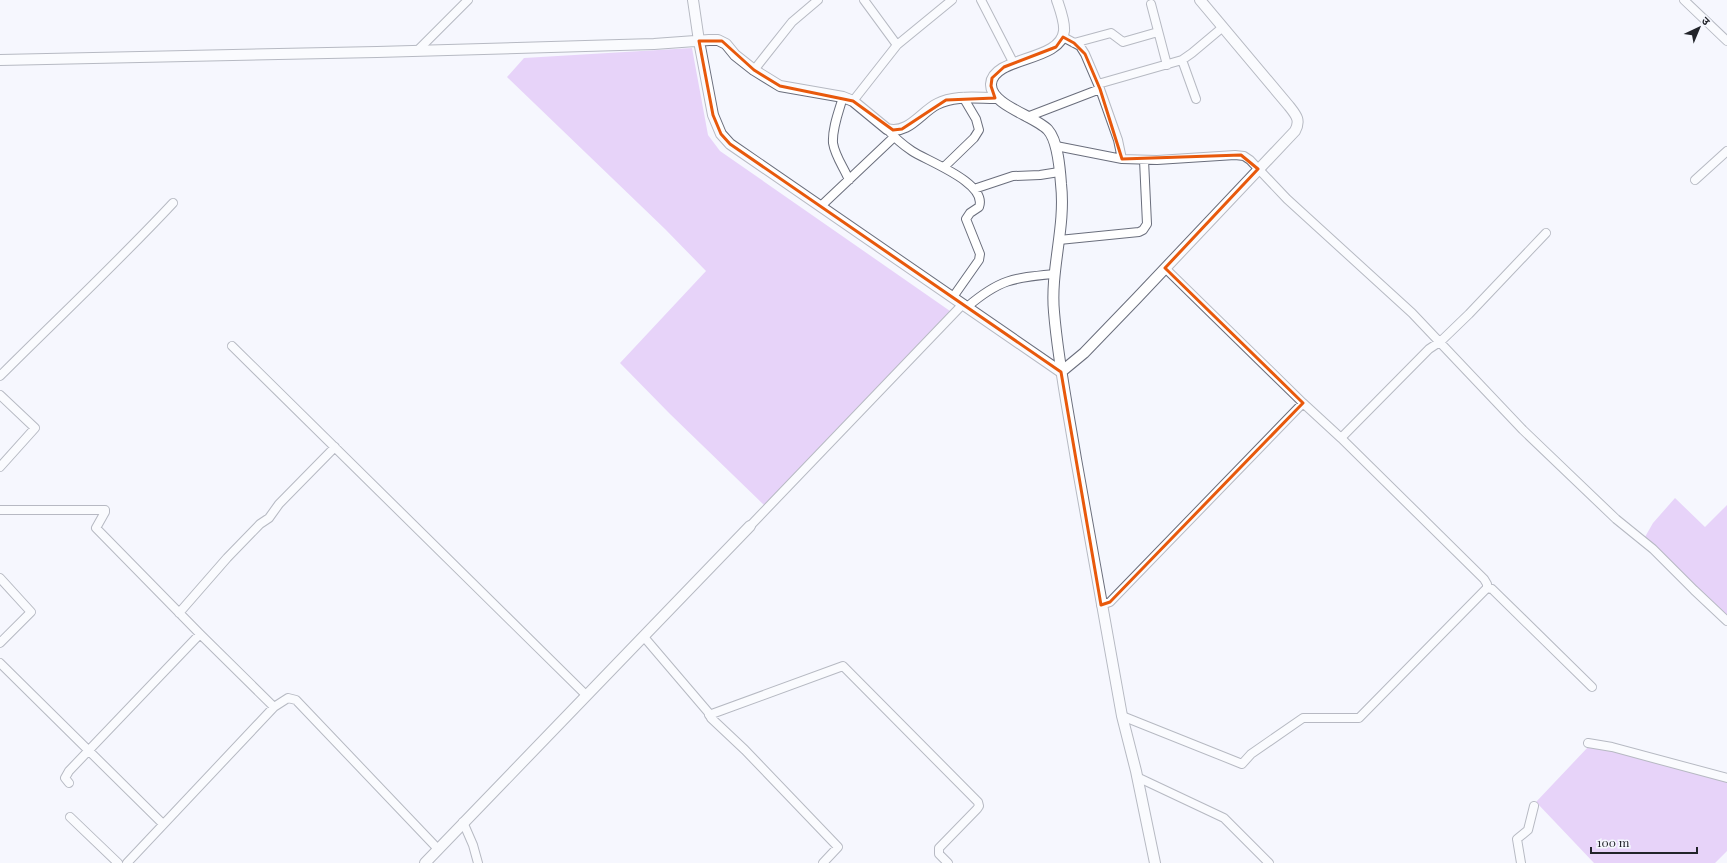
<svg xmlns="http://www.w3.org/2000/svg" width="1727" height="863" font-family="'Playfair Display','Noto Sans Devanagari',serif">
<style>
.forest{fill:#d6a7f3}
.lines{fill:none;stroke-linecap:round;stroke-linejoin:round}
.minor-casing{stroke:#6a6e7c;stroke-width:10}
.tertiary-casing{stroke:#6a6e7c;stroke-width:12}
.minor{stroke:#fff;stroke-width:8}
.tertiary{stroke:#fff;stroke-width:10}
.marked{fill:none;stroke:#e8590c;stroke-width:3;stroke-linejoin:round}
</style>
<rect width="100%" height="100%" fill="#f5f7fe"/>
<path class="forest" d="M692,48L708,135L720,151L950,311L764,505L670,414L620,363L706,271L665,229L507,77L524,58Z
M1675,498L1705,527L1727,505V615L1707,598L1645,537L1653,523Z
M1589,746L1629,754L1727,782V851L1715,863H1594L1536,802Z"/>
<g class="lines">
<g class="minor-casing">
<path id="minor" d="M864,0L897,45
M981,0L1014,64
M1684,0L1727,41
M1151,4L1167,65
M1063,37L1080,46L1085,54L1100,89L1118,140L1122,159
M1074,43L1111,33L1123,42L1158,32
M417,51L468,0
M1182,60L1196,99
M754,70L792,22L818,0
M1098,84L1182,60L1192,53L1223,27
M843,97C839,111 832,128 833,143C835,156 844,168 849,180
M853,101L897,45L952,0
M1027,117L1100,89
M887,129C894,137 903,145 912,151C927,161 988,183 979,207L970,213L966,219L980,254L979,260L953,297
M1056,146L1122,159L1157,160L1235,155L1244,156L1250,160L1287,199L1412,313L1523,430L1616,519L1653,549L1694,590L1727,621
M944,167L974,138L979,130L976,119L963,97
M1695,180L1727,151
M974,189L1013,176L1040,175L1059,172
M821,206L894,137
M1059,240L1139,232L1143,230L1147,224L1144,160
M1165,268L1303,403
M967,307C1000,279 1013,278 1054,274
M232,346L586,695
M0,376C57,319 117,263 173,203
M0,395L35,428L0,467
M0,510H105V512L96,528L200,634L274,707
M750,526L963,304
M0,578L31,612L0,643
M1487,588L1492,589L1592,687
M1101,605L1110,602L1303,403L1341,438L1429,349L1441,341L1469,314L1546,233
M179,613L227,558L260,524L269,518L279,504L335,447
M644,637L708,712L711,718L745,750L838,847L823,863
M0,663L163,824
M709,715L843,666L978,802L979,806L977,809L939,848V854L948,863
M1122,716L1242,764L1251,754L1303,718H1359L1487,588V584L1484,579L1341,438
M1588,743L1612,747L1727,778
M1137,777L1224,818L1269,863
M69,783L65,778L69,771L200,634
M70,817L118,863
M463,822L473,845L478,863
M127,863L274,707L288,698L296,700L438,849
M1521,863L1517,839L1528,830L1534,806"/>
</g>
<g class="tertiary-casing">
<path id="tertiary" d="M693,0L699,41L713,115L721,134L730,144L1061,372L1084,353L1137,298L1295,131C1301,120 1296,115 1289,106L1200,0
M1057,0C1060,9 1065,22 1064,31C1061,62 993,56 991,84C990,105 1035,116 1048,130C1058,141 1060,170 1061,184C1066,227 1050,270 1054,312C1058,361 1068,410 1076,459C1091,545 1106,631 1122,716L1136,771L1155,863
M0,60L377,52L654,44L709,40H718L726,44L735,55L754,70L780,86L843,97L853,101L887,129C908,135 921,112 937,104C954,95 976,98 995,98
M425,863L750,526"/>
</g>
<use href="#minor" class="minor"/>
<use href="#tertiary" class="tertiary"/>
</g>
<path d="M0 0H1727V863H0ZM1063,37L1074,43L1085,54L1100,89L1122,159L1241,155L1258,169L1165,268L1303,403L1110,602L1101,605L1061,372L730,144L721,134L713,115L699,41H722L754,70L780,86L853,101L893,130L902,129L946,100L995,98L991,86L992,78L1004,67L1056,47Z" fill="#f5f7fe" fill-opacity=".55" fill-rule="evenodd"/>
<path class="marked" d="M1063,37L1074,43L1085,54L1100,89L1122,159L1241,155L1258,169L1165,268L1303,403L1110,602L1101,605L1061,372L730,144L721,134L713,115L699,41H722L754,70L780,86L853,101L893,130L902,129L946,100L995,98L991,86L992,78L1004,67L1056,47Z"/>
<g transform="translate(1699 28) rotate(44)" stroke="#f5f7fe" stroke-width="3" paint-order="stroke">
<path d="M0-3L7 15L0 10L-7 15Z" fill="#22242a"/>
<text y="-6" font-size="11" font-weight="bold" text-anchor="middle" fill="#22242a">उ</text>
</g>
<path d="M1591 847v6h106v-6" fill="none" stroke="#22242a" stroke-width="2"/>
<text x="1597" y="847" font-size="12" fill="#22242a" stroke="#f5f7fe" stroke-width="3" paint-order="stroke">100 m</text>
</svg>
